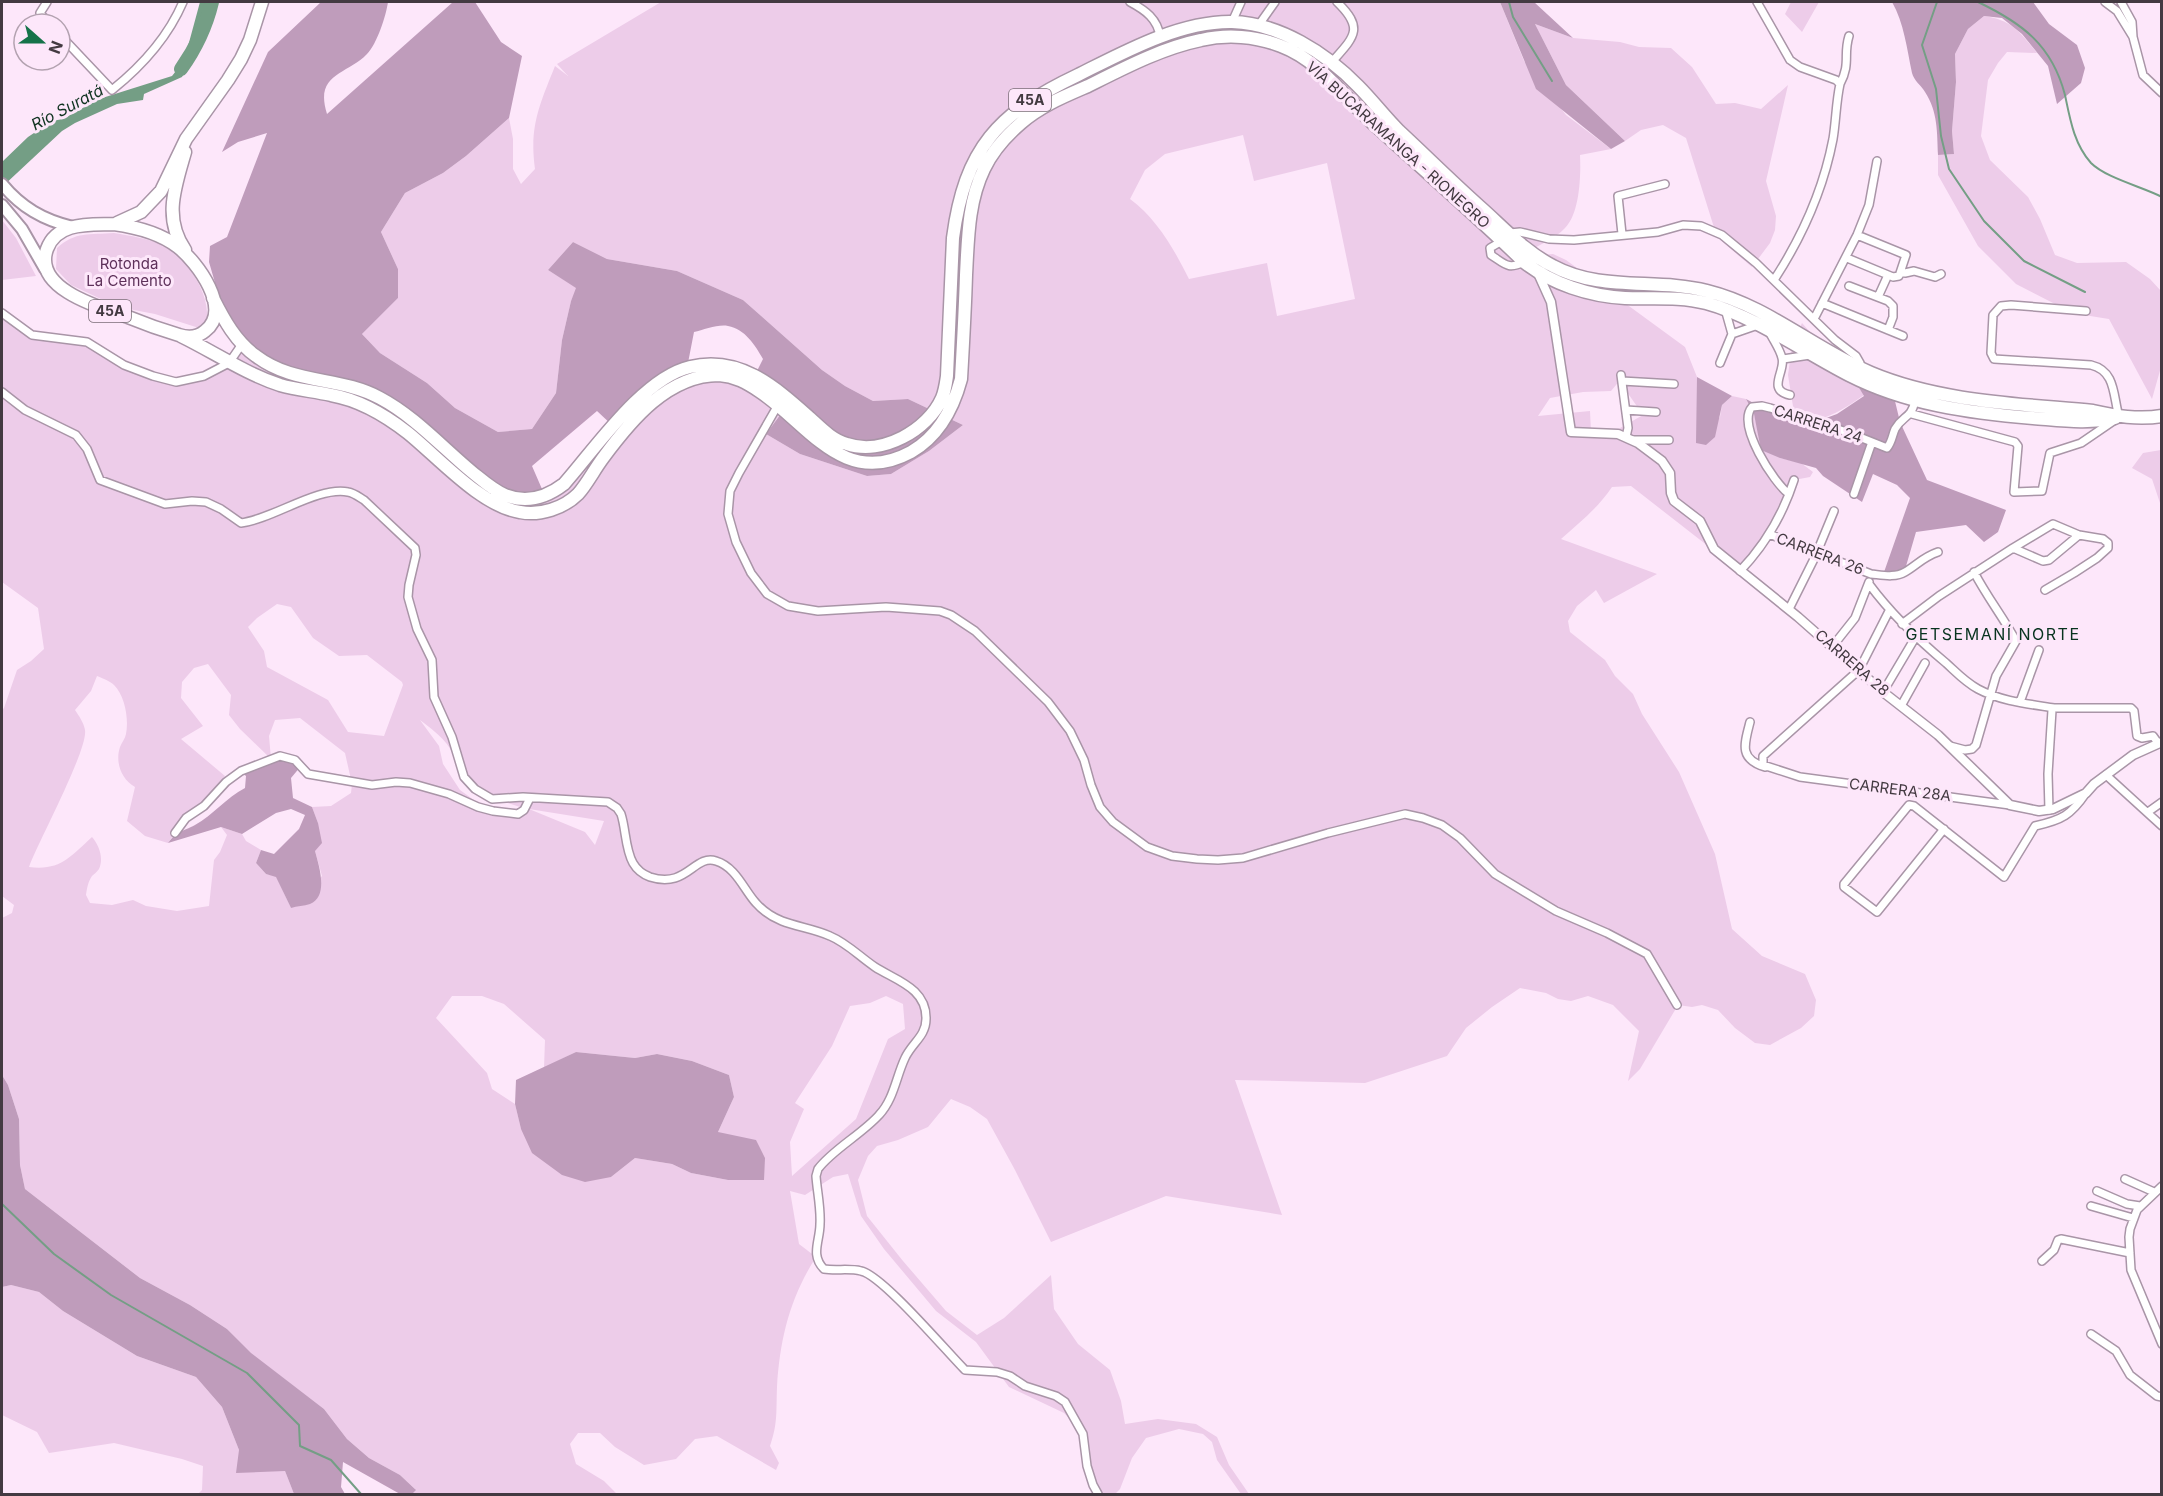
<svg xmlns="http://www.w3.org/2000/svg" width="2163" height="1496" font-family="Inter,sans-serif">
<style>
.green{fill:#edcce9;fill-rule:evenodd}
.forest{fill:#bf9cbb}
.water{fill:#749e85}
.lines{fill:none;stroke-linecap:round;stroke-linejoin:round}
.stream{stroke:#749e85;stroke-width:2}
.river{stroke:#749e85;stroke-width:14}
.minor-casing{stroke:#a995a7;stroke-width:10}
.tertiary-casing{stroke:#a995a7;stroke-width:11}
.primary-casing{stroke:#a995a7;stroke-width:14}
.trunk-casing{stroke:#a995a7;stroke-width:15}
.minor{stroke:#fff;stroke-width:7}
.tertiary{stroke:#fff;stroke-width:8}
.primary{stroke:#fff;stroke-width:10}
.trunk{stroke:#fff;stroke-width:12}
.labels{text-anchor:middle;stroke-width:6;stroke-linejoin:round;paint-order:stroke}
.shield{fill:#fde7fa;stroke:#7b6e78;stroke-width:1.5}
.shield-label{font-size:14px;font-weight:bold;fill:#433a41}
.street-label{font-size:15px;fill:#433a41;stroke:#fde7fa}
.park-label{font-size:15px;fill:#5e315a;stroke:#fde7fa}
.water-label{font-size:16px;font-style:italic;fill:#103321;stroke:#fde7fa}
.neighbourhood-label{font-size:16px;letter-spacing:1.5px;fill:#08331f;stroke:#fde7fa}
</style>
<rect width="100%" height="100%" fill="#fde7fa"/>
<path class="green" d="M661,2H1500L1524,61L1566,115L1611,149L1580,155C1581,175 1580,213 1565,228C1554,240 1533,247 1520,257L1553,254L1566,260L1685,347L1697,377V443L1720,417L1722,405L1732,396L1746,399L1754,414L1758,430L1780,458L1801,463L1813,472L1810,477L1794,480L1781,514L1740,571L1631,486L1612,487C1598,508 1580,522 1561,539L1657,574L1604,603L1596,590L1577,606L1568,621L1570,632L1605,660L1615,676L1633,694L1642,714L1679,772L1715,854L1732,929L1762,956L1805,974L1816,1000L1814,1016L1801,1028L1770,1045L1755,1043L1735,1028L1718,1010L1702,1005L1692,1007L1678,1005L1640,1069L1628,1081L1639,1031L1613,1005L1588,996L1571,1001L1558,999L1546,993L1520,988L1492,1007L1466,1028L1447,1056L1365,1083L1235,1080L1282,1215L1166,1196L1051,1242L1015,1170L987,1119L970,1107L951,1099L928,1127L898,1140L877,1146L868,1156L858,1180L867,1216L903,1261L946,1311L977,1335L1004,1318L1051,1275L1054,1309L1078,1344L1110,1370L1121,1401L1125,1424L1158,1419L1196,1424L1217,1437L1229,1465L1249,1494H1241L1217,1460L1212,1442L1203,1434L1179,1429L1146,1438L1132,1458L1120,1489L1115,1494L1100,1493L1097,1488L1082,1437L1075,1424L1064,1413L1009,1387L976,1342L936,1311L884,1249L861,1216L848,1174L833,1177L805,1195L790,1191L799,1244L816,1257C790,1298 780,1338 777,1387C776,1411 778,1423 770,1446L779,1463L776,1470L717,1436L695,1439L676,1459L644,1465L615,1447L600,1433H578L570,1444L576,1464L604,1481L617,1494H412L415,1489L400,1475L369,1458L347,1439L324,1409L250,1353L227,1329L190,1305L140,1278L25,1189L20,1165L19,1119L8,1085L2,1075V918L12,913L14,905L2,896V710L4,708L17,670L31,661L44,649L38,608L2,582V315L43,338H78L124,367L186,381L229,363L242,344L357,387L545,496L627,410L687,368L789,403L766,434L800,454L867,476L891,474L929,451L963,425L908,399L873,401L845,386L822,370L743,300L677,271L607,259L573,242L548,270L577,288L571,301L562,340L556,393L532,429L498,432L455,408L427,383L380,353L362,334L398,298V269L381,232L405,193L443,173L466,156L509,118L513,139V169L521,184L535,169C529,126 540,104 555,66L568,76L557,64ZM1243,135L1254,181L1327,163L1355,299L1277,316L1267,263L1189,279C1174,249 1157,219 1130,199L1145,170L1165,154ZM1621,379L1627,392L1643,415L1606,436L1591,432L1590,411L1538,416L1550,398L1583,392L1611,391ZM277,604L291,607L313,638L339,656L367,655L402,682L403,685L384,736L348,732L328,700L267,667L264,651L248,627L257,618ZM208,664L231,695L229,715L240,729L271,759L269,736L275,720L300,718L345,753L352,784L351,793L331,806L312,807L318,823L315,851L322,876L291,908L276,876L266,874L256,863L261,850L246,841L242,834L221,827L227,835L220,852L214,860L209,906L177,911L146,906L133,900L112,905L90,903L86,895C87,888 88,882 92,876C94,874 97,872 99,869C104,858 99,845 92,837C70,857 60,871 29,867C38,842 88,750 85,730C84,723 79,716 75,710L91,691L97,676C102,678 110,681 114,685C125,696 129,719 126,734C125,739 122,742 120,747C115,762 121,779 135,787L127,821L145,836L168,843L186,817L218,791L225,776L181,739L203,726L181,698L182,682L194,668ZM420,720C450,743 452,747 464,783L496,799L523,808L489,811L460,790L443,764L439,746ZM529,809L604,821L595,845L585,832ZM452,996H482L504,1004L545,1040L544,1068L576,1052L635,1058L657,1054L692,1061L729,1075L734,1097L718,1132L764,1179L728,1180L691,1173L672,1164L635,1158L611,1177L521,1129L515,1104L492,1089L487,1073L436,1018ZM886,996L903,1004L905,1029L888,1039L856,1119L792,1176L790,1142L804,1109L795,1103L832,1046L850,1006L870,1003Z
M1791,2H1819L1802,32L1785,14Z
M1984,16C2012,20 2020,32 2037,53L2007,52L1998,63L1988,80L1981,136L1990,160L2028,197L2040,219L2055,255L2077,263L2126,262L2150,279L2161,291V367L2152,399L2109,319L2084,315L2055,304L2016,284L1978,246L1938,175V155L1954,154L1952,131L1956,82L1955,54L1968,29Z
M1535,24L1573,38L1620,42L1639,47L1671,48L1692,67L1716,104L1735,103L1761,109L1788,85L1766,181L1776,216L1775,230L1770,243L1752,267L1717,237L1686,138L1663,125L1641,130L1625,141L1566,85Z
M2,220L16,238L36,276L2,280Z
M114,233C130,236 149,238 164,246C188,259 213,297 206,325L199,328L155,314L118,307L71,285L56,269L57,248C76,231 89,235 114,233Z
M1802,323L1825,349L1916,386L2096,410L2087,420L1919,404L1856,383L1864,395C1840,412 1825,420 1796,425L1788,375L1792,346Z
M2161,450H2162L2161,506L2152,479L2132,468L2143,453Z
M11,1285L39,1292L63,1311L137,1356L196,1377L222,1407L239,1450L285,1471L294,1494H198L202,1490L203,1466L182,1459L114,1443L49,1453L37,1432L2,1415V1287Z"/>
<path class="forest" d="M321,2H388C386,16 377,44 367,54C347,75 314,73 327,114L453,2H475L501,42L522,56L509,118L466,156L443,173L405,193L381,232L398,269V298L362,334L380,353L427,383L455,408L498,432L532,429L556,393L562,340L571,301L576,288L548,270L573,242L607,259L677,271L743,300L822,370L845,386L873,401L908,399L963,425L929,451L891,474L867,476L800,454L766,434L789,403L754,377L763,359C755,345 745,329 728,326C718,324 704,330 694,332L687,368L664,380L613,426L597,411L532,466L545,496H507L402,412L340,384L254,355L222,307L209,262L210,246L227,237L267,133L238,142L222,152L268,52Z
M1500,2H1534L1573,38L1535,24L1566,85L1625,141L1611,149L1536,89Z
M1892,2H2033L2049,24L2077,45L2085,68L2081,83L2057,104L2048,66L2022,34L2002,18L1984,16L1968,29L1955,54L1956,82L1952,131L1954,154L1938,155C1937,132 1938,112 1925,92C1921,85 1914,81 1912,73C1907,49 1904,23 1892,2Z
M1697,377L1732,396L1722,405L1715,437L1706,445L1696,443Z
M1855,381L1894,397L1900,422L1927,480L2006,510L1998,532L1984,542L1966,525L1916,532L1904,573L1883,575L1910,498L1897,485L1873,474L1862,502L1823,476L1816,468L1780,458L1761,450L1754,414L1746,399L1796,425L1818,421L1837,414L1864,396Z
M280,756L301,766L291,778L293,798L312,807L318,823L322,843L315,851C319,866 329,896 310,904C304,906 297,906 291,908L276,877L266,874L256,863L261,850L274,854L299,829L305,815L291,809L276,813L242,834L221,827L168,843C177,831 182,832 195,825C213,815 226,798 245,788L246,776L241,772Z
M576,1052L635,1058L657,1054L692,1061L729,1075L734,1097L718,1132L756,1140L765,1158L764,1180H728L691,1173L672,1164L635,1158L611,1177L585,1182L562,1175L532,1153L521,1129L515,1104L516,1080Z
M2,1075L8,1085L19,1119L20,1165L25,1189L140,1278L190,1305L227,1329L251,1353L324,1409L347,1439L369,1458L400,1475L416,1490L412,1494H400L343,1462L341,1487L345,1494H294L285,1471L236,1473L239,1450L222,1407L196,1377L137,1356L63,1311L39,1292L11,1285L2,1287Z"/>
<path class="water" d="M200,2H206L196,32L191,60L182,77L144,94L143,100L117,104L75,123L62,131L2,187V162L28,137L52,121L63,119L99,99L172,76L184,61Z"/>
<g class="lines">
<path class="stream" d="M1509,2L1513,17L1552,81
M1937,2L1922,45L1936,89L1941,136L1949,169L1984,221L2024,261L2085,292
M1978,2C2022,23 2052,45 2065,95C2070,119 2074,144 2091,163C2106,178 2143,187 2162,197
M2,1204L54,1254L111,1295L247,1373L299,1425L300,1446L331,1460L361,1494"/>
<path class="river" d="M181,69C196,48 206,27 212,2"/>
<g class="minor-casing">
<path id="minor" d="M47,2L40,13L49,24
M1130,2C1145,10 1158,19 1160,37
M1757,2L1790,60L1800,67L1836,80L1840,84C1836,102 1836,121 1833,139C1823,191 1802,237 1774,280
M2105,2L2117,11L2133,37L2143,75L2162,93
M2121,2L2132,22L2133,37
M1232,22L1241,2
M1258,26L1275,2
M60,35L112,90C142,66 168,37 183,2
M1331,63C1354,37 1365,29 1337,2
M1840,84C1851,63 1843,55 1849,36
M1510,233L1520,232L1549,239L1574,240L1658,232L1683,225L1701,226L1722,235L1756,263L1835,340L1856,356L1860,363L1859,367
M1622,234L1618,196L1665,184
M1502,241L1490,248L1491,255C1505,264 1508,270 1524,262
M1847,258L1893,277L1899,276L1906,255L1857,235
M1901,272L1905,273L1914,271L1935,277L1941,274
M1849,286L1888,301L1893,306V317L1888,330
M1878,297L1888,275
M1822,303L1903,336
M1725,309L1732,334
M2,313L32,335L87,342L124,365L153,376L176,382L204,376L229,363L242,344
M1814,319L1857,235L1869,205L1877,161
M1769,331C1773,340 1780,349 1782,358C1786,371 1766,390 1790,395
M1783,359L1810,355
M1720,363L1732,334L1758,325
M1621,375L1628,428L1626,437
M1622,381L1674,384
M2,392L25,410L76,435L87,449L100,480L165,504L192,501L206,502L221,509L241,523C273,519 318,486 348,492C354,493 359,497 364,500L415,548L416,555L409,585L408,597L417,629L432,660L434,697L452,737L464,777L475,789L492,799L523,797L608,802L617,808L621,814C626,829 625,849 633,863C637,870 642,874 650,877C687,889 694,854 716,861C736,867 744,890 756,903C763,911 772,917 782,921C798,927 815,929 830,936C847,943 860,957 875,967C895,980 927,988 926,1019C926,1036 912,1043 905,1058C896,1077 894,1099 879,1115C862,1134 832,1150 818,1169L816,1176C817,1191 821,1208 820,1224C820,1241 810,1255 824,1269C836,1271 849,1268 861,1271C882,1275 946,1351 965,1370L997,1372L1010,1376L1025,1386L1056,1396L1065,1402L1083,1434L1087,1466L1093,1485L1098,1494
M778,405L739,473L730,491L728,514L736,542L751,573L767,594L788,606L818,611L886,607L940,611L951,615L975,631L1048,702L1070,731L1084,760L1091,785L1100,807L1113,822L1147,847L1172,856L1197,859L1218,860L1243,858L1328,833L1405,814L1423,818L1442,825L1460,838L1495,874L1556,911L1607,933L1647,954L1677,1005
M1626,410L1656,412
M1912,414L2015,442L2018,446L2014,492L2042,491L2050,453L2081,443L2119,417C2113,396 2116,371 2091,365L1994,359L1991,353L1993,315L2001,306L2011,305L2086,311
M1633,440H1669
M1789,494C1774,483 1736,425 1752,407L1762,406L1770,408L1847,432L1887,448C1892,442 1892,436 1895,429C1903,415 1911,419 1915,401
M1854,494L1872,442
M1769,534L1871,574C1882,575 1895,578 1905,572C1917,565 1923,557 1938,552
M2013,548L2053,524L2079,535
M1740,571C1765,545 1783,514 1794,480
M1869,584C1892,615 1916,638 1946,663C1956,672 1965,682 1978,689C2000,701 2029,704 2054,708
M1789,609L1815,557L1834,511
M1889,611L1859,670L1763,756V765L1800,777L2010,805
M1902,624L1939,596L2013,548L2043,561L2049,560L2079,535L2103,539L2108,543V548L2097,558L2074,573L2045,590
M1832,647L1855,618L1869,582
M1883,692L1915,638
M2020,702L2039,650
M1901,706L1925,663
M1750,722C1744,745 1739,759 1765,767
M1950,746L1965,750L1972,749L1976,745L1996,676L2016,641C2003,617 1987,597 1974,572
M2106,775L2162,826
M2049,810L2048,774L2052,710L2054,708H2131L2134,711L2137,736L2142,738L2153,736L2158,743
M2148,812L2162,802
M1944,829L1877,912L1844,887V884L1909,805L1914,806L2004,877L2035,826C2062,820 2071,815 2086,793
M175,833L186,818L204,806L226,782L241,771L280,756L295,760L308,774L372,785L396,782L410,783L449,794L478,807L493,811L518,814L524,810L530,798
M2125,1179L2154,1192
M2162,1186L2137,1210L2130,1229L2129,1237L2131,1270L2162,1344
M2097,1191L2127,1204L2140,1206
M2091,1206L2133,1218
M2042,1261L2054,1250L2058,1240L2061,1239L2130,1253
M2091,1334L2116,1351L2130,1375L2157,1396L2162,1397"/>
</g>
<g class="tertiary-casing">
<path id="tertiary" d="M1537,271L1551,302L1571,432L1618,434L1638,443L1662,461L1670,473L1671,493L1674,501L1700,521L1714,549L1798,617L1883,692L1938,735L2010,805L2039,811L2053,809L2086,793L2094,784L2133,755L2162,742"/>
</g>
<g class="primary-casing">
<path id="primary" d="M2,184C21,207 43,220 73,227
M2,205L22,229L45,269"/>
</g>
<g class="trunk-casing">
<path id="trunk" d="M117,223L141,212L161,191L186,139L228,80L241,59L250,40L262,2
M114,224C136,227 160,233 178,247C197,262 233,310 205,331C198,337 188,338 179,335C162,330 145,324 128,317C101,308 32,289 47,249C57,221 91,225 114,224Z
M185,250C163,218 175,187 185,152
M213,298C224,320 236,342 256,356C294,385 340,376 380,398C414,416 442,447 472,472C482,480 493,490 505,495C527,504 547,497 564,484C595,449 643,378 690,367C740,355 775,387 810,418C821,428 832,440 847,444C882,456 928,430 942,398C945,391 946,383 947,376L953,238C965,148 998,113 1078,75C1124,52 1180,21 1232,22C1279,23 1326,53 1358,86C1372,100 1385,117 1399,131C1426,156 1452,182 1479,206C1503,227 1525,252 1553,266C1601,292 1656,278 1707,291C1768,306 1814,349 1871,373C1940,402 2019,404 2093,411C2116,416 2138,420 2162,416
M181,336C214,352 244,373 280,385C297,390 314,391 331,395C360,400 385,415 408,433C439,458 481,506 520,512C540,516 564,508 578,494C587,484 594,470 603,458C631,420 668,375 719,375C735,376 747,383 759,391C808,423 843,489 911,452C939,436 953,409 961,379C963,344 965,309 966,275C968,238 968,202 984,169C992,152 1007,135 1021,123C1040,106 1065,96 1088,86C1124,68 1162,48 1201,40C1227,34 1256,36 1281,46C1321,61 1346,100 1377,127C1426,172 1476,215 1524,262C1552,284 1589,296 1625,298C1653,299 1679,296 1706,303C1754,316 1804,352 1849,375C1906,404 1969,413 2033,418C2060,420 2088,424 2115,418"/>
</g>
<use href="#minor" class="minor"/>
<use href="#tertiary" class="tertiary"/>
<use href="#primary" class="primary"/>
<use href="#trunk" class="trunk"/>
</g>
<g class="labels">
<g class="shield">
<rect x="1009" y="89" width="42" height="22" rx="4.5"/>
<rect x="89" y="300" width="42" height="22" rx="4.5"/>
</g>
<g class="shield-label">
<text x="1030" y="105">45A</text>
<text x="110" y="316">45A</text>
</g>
<g class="street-label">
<text transform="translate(1398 145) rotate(42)" y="5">VÍA BUCARAMANGA - RIONEGRO</text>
<text transform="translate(1818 424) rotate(18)" y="5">CARRERA 24</text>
<text transform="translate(1820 554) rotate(21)" y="5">CARRERA 26</text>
<text transform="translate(1852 663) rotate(41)" y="5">CARRERA 28</text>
<text transform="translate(1900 790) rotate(7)" y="5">CARRERA 28A</text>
</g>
<g class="park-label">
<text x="129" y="269">Rotonda<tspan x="129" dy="17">La Cemento</tspan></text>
</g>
<g class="water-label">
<text transform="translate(67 107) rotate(-28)" y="6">Río Suratá</text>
</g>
<g class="neighbourhood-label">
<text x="1993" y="640">GETSEMANÍ NORTE</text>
</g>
</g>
<rect width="2163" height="1496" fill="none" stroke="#433a41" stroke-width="6"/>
<g transform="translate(42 42) rotate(111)"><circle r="28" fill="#fde7fa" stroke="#b3a2b0" stroke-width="1.5"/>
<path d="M0-4.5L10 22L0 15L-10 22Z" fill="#157349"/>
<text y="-9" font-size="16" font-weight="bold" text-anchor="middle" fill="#433a41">N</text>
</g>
</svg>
